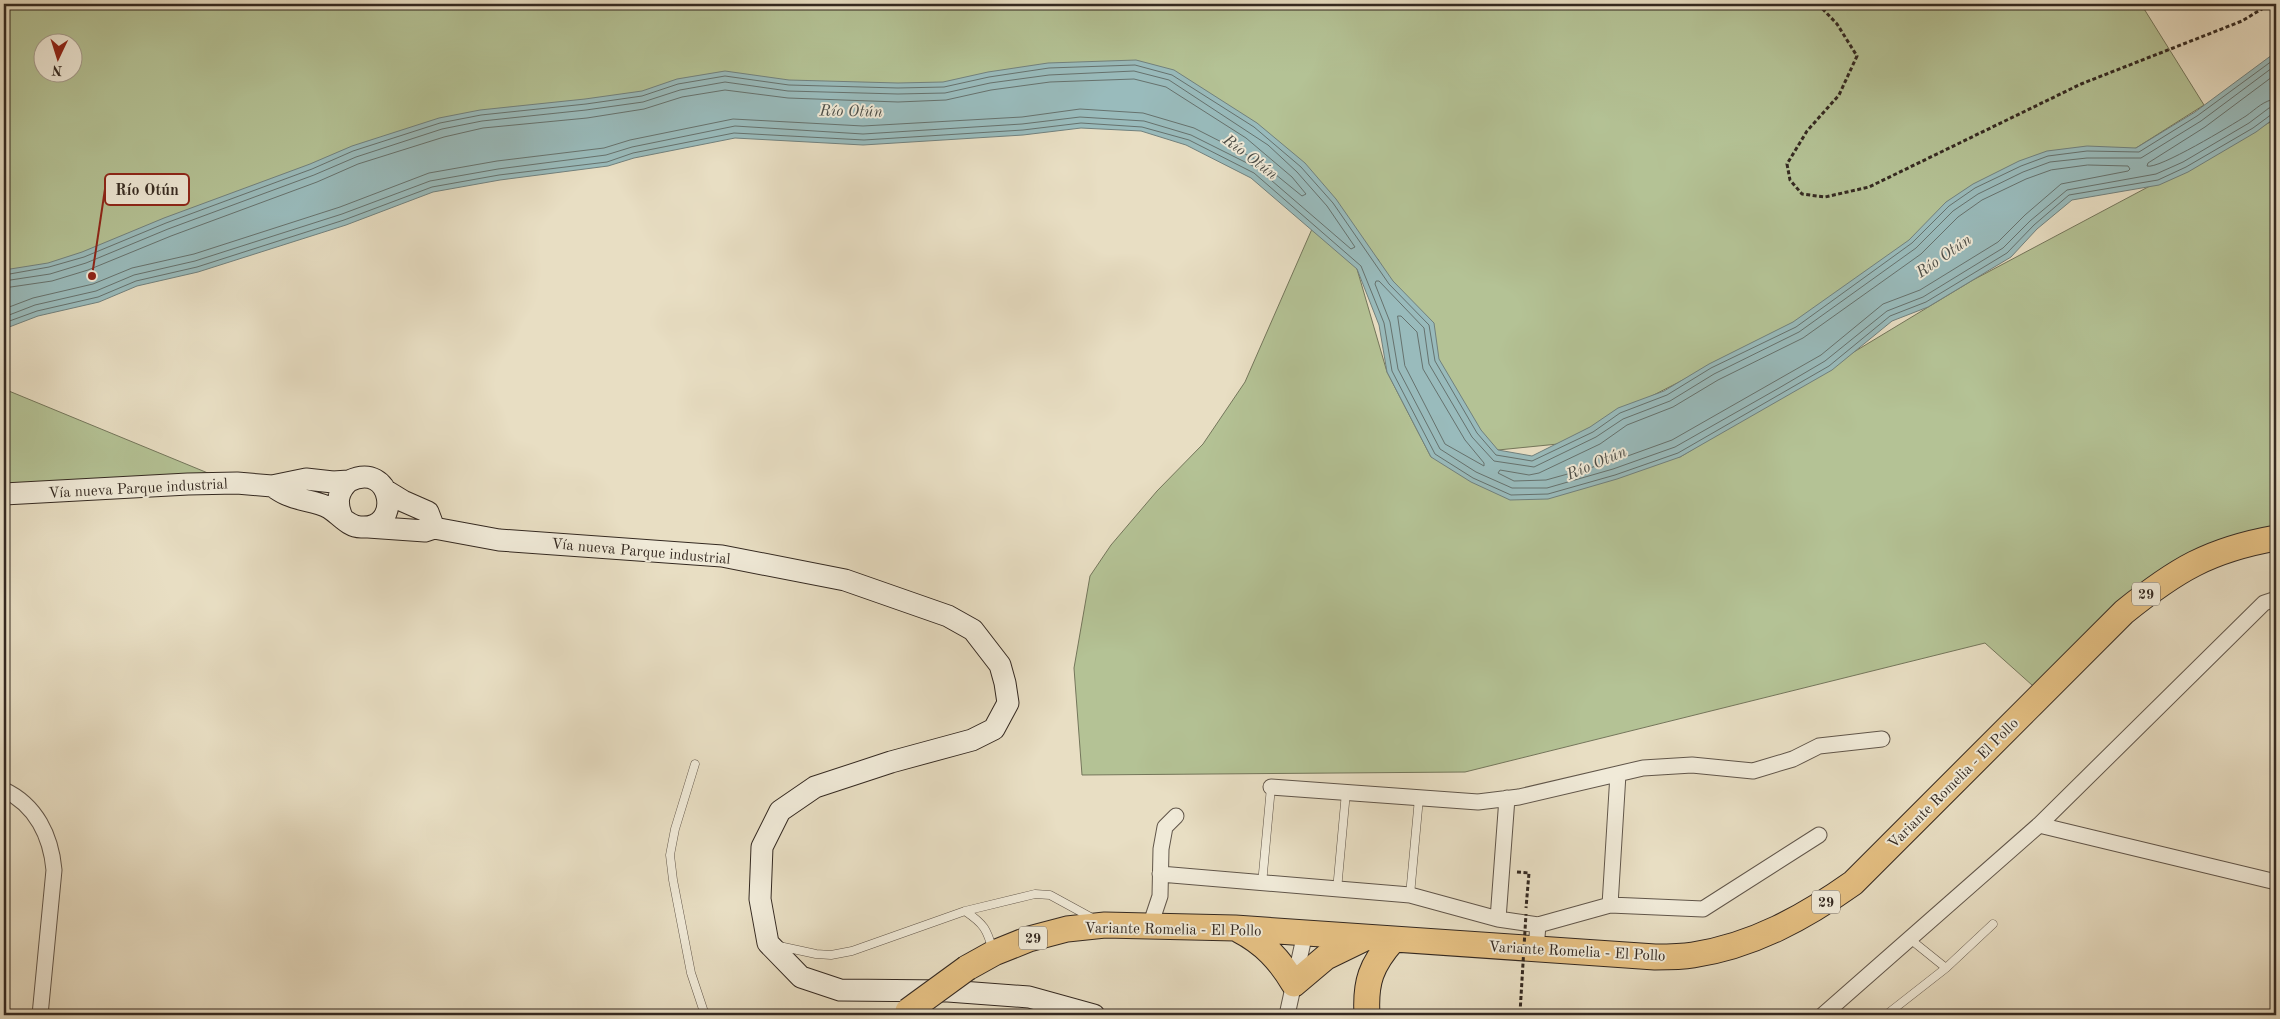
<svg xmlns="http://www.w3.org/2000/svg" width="2280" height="1019" font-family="'Old Standard TT',serif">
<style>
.green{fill:#b4c295;stroke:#74765b;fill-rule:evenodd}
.water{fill:#99bbbc;stroke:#71817e}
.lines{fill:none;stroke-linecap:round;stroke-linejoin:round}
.shore{stroke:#66726e;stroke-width:1}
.service-casing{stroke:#61564a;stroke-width:9}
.minor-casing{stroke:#61564a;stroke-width:17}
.secondary-casing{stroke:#342921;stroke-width:23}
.trunk-casing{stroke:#342921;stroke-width:27}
.path{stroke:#342921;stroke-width:3;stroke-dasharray:4 2.5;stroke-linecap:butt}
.service{stroke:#f0ead8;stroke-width:8}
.minor{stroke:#f0ead8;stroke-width:15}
.secondary{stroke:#f0ead8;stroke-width:21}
.trunk{stroke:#e4bf82;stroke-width:25}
.trunk-bridge-casing{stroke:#342921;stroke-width:27;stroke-linecap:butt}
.path-bridge{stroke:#342921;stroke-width:3;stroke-dasharray:4 2.5;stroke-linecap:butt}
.trunk-bridge{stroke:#e4bf82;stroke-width:25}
.labels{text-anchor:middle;stroke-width:4;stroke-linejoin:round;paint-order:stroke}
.shield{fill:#f0ead8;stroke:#6c6358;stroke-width:1}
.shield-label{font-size:14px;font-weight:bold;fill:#342921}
.street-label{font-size:15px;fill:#342921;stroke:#f0ead8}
.water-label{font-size:16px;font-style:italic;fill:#4d4e48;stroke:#f0ead8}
.leader{fill:none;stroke:#8f2418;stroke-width:2}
.callout-dot{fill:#8f2418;stroke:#f0ead8;stroke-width:2}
.callout{fill:#f0ead8;stroke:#8f2418;stroke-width:2}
.callout-label{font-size:16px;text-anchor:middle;font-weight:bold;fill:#342921}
</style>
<rect width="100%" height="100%" fill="#e8dec3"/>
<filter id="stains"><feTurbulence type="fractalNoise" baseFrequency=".004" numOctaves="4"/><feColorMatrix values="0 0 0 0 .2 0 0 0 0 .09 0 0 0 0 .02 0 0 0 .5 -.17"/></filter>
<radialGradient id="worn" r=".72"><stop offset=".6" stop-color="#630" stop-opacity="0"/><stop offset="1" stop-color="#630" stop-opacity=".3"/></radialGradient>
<path class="green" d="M4,4H2141L2204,105L2136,148L1558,444L1498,450L1433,394L1378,259L1188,83L764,108L4,287ZM42,42H72V72H42Z
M2276,119V538L2173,575L2042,694L1985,643L1465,772L1082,775L1074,668L1090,576L1111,545L1157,491L1203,444L1245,382L1319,213L1357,269L1387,372L1431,457H1680L1973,280Z
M4,389L220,478L4,493Z"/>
<path class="water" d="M2276,52V117L2256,132L2188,172L2159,185L2072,200L2037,229L2011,257L1928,307L1892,321L1832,370L1680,457L1617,479L1548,499L1510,500L1471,482L1431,457L1387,372L1379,325L1357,269L1251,178L1186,145L1141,131L1081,128L1023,135L863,145L735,138L634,158L608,166L500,180L433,192L346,225L198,272L137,286L99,302L38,316L4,329V270L48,263L82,252L164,218L310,164L352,146L439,118L480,110L585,99L642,91L677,79L725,71L789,80L898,83L943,82L988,72L1048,63L1136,60L1174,70L1257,123L1305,163L1336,199L1393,281L1434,323L1439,359L1481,430L1498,450L1532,456L1590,427L1618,408L1664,391L1709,364L1793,322L1909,240L1946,202L1973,184L2019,161L2047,151L2087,146L2136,148L2195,112Z"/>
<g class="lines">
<path class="shore" d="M2276,65L2201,121L2141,158H2087L2050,162L2023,172L1978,194L1953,211L1916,248L1799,332L1714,374L1670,401L1623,419L1596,437L1534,467L1494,461L1472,437L1429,364L1424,328L1379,281H1376L1375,284L1390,322L1398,369L1440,449L1476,472L1512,488H1547L1613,469L1675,447L1779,388L1825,361L1887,311L1923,297L2003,248L2030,221L2067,190L2156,174L2183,162L2249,123L2269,108L2276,107
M2276,74L2205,127L2148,163L2147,166C2158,170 2232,125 2246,116C2256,109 2264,100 2276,99
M2088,165L2128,166L2130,169L2128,171L2061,184L2025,215L1998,242L1920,290L1883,304L1821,355L1672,440L1611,462L1546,480L1514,481L1498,473L1500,470L1529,475L1539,473L1600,444L1627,425L1673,407L1718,380L1803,338L1921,254L1958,217L1982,200L2026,179L2051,170Z
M4,275L49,267L84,257L166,223L312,169L353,151L440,123L481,115L586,104L642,96L678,84L725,76L789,85L898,88L944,87L989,77L1049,68L1135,65L1172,75L1254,127L1301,167L1333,203L1389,284L1429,325L1435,361L1477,433L1496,455L1532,461L1593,432L1620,413L1667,395L1711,368L1796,327L1912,243L1949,206L1975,188L2021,166L2048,156L2087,151L2139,152L2197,116L2276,58
M4,281L50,274L86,263L168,229L314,175L356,157L442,129L482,121L586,110L643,102L680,90L725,82L788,91L898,94L945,93L990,83L1049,75L1134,71L1169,80L1268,145L1297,172L1327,206L1355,247L1351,249L1257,168L1191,135L1144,121L1080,117L1022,124L863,134L735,126L632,147L606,155L498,169L430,181L342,214L195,261L134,275L96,291L35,305L4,317
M4,288L52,281L88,270L171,236L317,182L358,164L444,137L483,128L587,118L644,109L682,97L725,90L788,98L898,102L946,100L991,90L1050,82L1134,79L1166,87L1246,138L1292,177L1306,194L1302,196L1259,161L1194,128L1143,113L1080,109L1022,117L863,126L733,119L630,140L604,148L497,161L429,173L340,207L194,254L132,268L93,284L33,298L4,309
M1398,316H1401L1417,332L1423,369L1465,440L1484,463V466L1445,444L1405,366Z
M4,323L37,311L98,297L136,281L197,267L344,220L432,187L499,175L607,162L633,153L734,133L864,140L1023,130L1081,123L1142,127L1189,140L1254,173L1361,266L1384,323L1392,371L1435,454L1473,478L1511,495L1548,494L1615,475L1678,453L1829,366L1890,316L1926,302L2007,253L2034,225L2069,195L2158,180L2186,167L2253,128L2272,114L2276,113"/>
<g class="service-casing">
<path id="service" d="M695,764L675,829L670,855L673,880L691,973L705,1015
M1262,884L1271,787
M1337,890L1346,792
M1410,895L1419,798
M965,911C984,924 987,929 993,951
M1910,939L1946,968
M779,946L816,954L831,955L852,951L965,911L1035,894L1050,895L1094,919
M1886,1015L1946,968L1993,924"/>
</g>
<g class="minor-casing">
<path id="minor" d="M1271,787L1478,802L1519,797L1643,768L1692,765L1753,771L1793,759L1819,746L1882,739
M4,790C36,805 51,836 54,870L40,1015
M2039,825L2276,882
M1160,874L1410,895L1498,919L1507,798
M1610,905L1703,909L1819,835
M1498,919L1538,925
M1150,926L1160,896L1161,849L1165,827L1176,816
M1536,949L1538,925L1610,905L1618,774
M1287,1015L1305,933
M1823,1015L2039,825L2264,603L2276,599"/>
</g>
<g class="secondary-casing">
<path id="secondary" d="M272,486C277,489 282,493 288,495C301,501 317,501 329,508C339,514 348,527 361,527C403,530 393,460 349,481C337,492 336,503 342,517
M385,490L403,501L428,512L434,528
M4,494L188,484L237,483L272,486L306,479L333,482L349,481
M368,527L425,531L434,528L499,540L722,556L845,580L948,616L973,630L1000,665L1005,683L1008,703L994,729L972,740L891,762L815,787L780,811L762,847L760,899L768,943L801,977L840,990L948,991L1029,997L1094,1015"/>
</g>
<g class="trunk-casing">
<path id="trunk" d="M1239,930C1264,943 1280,960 1294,984L1326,957L1363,939
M967,968L994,953L1029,939L1067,929L1105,925L1235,928L1655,957C1667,957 1681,957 1693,955C1753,946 1805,917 1853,883L2124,612C2176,570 2209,550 2276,538
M1367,1015C1365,982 1371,965 1393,940"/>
</g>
<path class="path" d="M1818,4L1837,24L1857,56L1839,95L1807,131L1787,164L1790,180L1802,194L1825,197L1869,187L2081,84L2242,21L2270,4
M1517,872L1529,873L1526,908
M1520,1015V1013"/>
<use href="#service" class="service"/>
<use href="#minor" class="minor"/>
<use href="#secondary" class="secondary"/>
<use href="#trunk" class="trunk"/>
<g class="trunk-bridge-casing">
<path id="trunk-bridge" d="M908,1011L967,968"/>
</g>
<path class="path-bridge" d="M1520,1013L1526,914"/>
<use href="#trunk-bridge" class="trunk-bridge"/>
</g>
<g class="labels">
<g class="shield">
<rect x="2132" y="582.5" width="28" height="23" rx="4"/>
<rect x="1812" y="890.5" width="28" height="23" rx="4"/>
<rect x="1019" y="926.5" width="28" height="23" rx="4"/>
</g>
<g class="shield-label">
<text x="2146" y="599">29</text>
<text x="1826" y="907">29</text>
<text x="1033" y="943">29</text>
</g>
<g class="street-label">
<text transform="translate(138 488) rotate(-3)" y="5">Vía nueva Parque industrial</text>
<text transform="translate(641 551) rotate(5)" y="5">Vía nueva Parque industrial</text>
<text transform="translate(1953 783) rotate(-45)" y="5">Variante Romelia - El Pollo</text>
<text transform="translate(1173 929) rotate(1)" y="5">Variante Romelia - El Pollo</text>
<text transform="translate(1577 951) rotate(3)" y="5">Variante Romelia - El Pollo</text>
</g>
<g class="water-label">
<text transform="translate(851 110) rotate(1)" y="6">Río Otún</text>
<text transform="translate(1251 156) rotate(37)" y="6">Río Otún</text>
<text transform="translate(1943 255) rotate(-35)" y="6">Río Otún</text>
<text transform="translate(1596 462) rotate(-23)" y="6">Río Otún</text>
</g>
</g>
<path class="leader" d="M92 276L105 189"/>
<circle class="callout-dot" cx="92" cy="276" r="5"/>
<rect class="callout" x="105" y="174" width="84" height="31" rx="5"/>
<g class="callout-label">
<text x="147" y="195">Río Otún</text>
</g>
<rect width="2280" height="1019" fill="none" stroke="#e8dec3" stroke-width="20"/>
<rect x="5" y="5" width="2270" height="1009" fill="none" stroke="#342921" stroke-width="2.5"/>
<rect x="10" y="10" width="2260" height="999" fill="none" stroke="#342921"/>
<g transform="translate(58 58) rotate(184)"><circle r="24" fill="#f0ead8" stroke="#a59d8f"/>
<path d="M0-4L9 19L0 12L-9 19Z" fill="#8f2418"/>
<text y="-8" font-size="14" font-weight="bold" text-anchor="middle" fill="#342921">N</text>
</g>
<rect width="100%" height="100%" filter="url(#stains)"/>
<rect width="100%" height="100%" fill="url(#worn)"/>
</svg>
